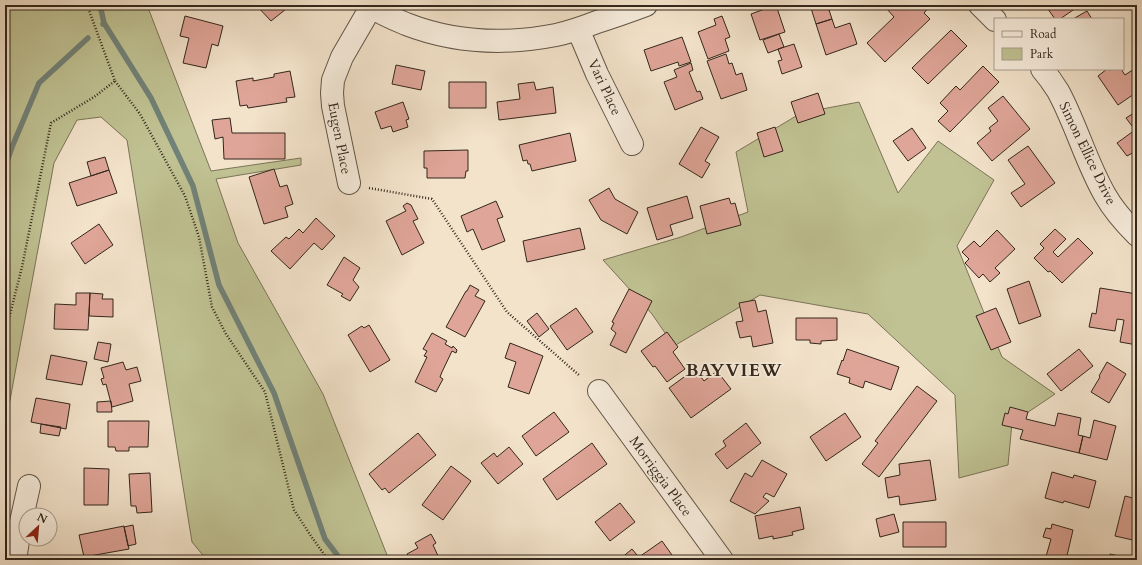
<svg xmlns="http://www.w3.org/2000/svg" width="1142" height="565" font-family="Cardo,serif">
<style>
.green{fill:#c0c293;stroke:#7a7458}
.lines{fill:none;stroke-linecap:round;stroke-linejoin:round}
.stream{stroke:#718278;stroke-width:5.5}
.building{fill:#dfa598;stroke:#33271c}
.minor-casing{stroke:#635648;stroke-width:24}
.path{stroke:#33271c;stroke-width:2.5;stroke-dasharray:1 2;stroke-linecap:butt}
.minor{stroke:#f7eddd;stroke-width:22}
.labels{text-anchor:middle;stroke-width:3.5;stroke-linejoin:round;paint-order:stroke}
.street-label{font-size:14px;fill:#33271c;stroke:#f7eddd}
.district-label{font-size:18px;font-weight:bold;letter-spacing:1px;fill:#33271c;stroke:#f7eddd}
</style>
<rect width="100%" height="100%" fill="#f3e3cb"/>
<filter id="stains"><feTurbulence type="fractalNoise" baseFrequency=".005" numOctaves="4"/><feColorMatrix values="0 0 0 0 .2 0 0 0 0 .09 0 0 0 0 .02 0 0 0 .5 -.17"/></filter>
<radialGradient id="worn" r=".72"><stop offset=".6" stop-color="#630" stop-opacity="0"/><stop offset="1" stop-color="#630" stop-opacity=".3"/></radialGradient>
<path class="green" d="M5,5H147L211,171L301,158V165L216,179L238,243L323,394L389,560H207L192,542L127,140L101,117L77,120L54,163L5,427Z
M859,102L898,193L938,141L994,180L957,246L1002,357L1055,394L1012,423L1008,465L959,478L955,395L868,314L760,295L674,346L652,314L603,260L681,237L748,212L736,152L801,113Z"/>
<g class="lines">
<path class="stream" d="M100,5L104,23L103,24
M104,23L151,98L193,186L219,285L274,393L325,539L341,560
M5,167L12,147L39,83L88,38"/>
</g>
<path class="building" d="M256,5H291L271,21Z
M776,5L785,32L760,40L751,14Z
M810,5H844L829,10L832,19L816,24Z
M891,5H929L930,6L924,13L930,19L885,62L867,43L894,17L887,9Z
M1045,5H1074L1076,8L1060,19H1055Z
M1087,11L1092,19H1073Z
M185,16L223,26L218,46L212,44L206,68L183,63L189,38L180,36Z
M722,16L730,37L725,39L729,51L708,59L698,32L716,25L714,19Z
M832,19L835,28L850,23L857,44L826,55L816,24Z
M951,30L967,46L928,84L912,68Z
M779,34L784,47L768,53L763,40Z
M682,37L691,62L679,66L678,62L651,71L644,50Z
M794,44L802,67L782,74L778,61L782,60L778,49Z
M726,54L729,64L732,63L736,75L742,73L747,90L721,99L707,61Z
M691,63L693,70L689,72L697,92L700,91L703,99L675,110L664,82L677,77L674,70Z
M396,65L425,71L421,90L392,84Z
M983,66L999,82L950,132L938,121L948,111L940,103L956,86L960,90Z
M1137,67V92L1118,105L1098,76L1107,69L1110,70L1112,69H1121L1125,75Z
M290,71L295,97L286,98L287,102L248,108L247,105L240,106L236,81L253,78V81L274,77V74Z
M449,82H486V108H449Z
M534,82L536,90L553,87L556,113L499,120L497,102L520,99L518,84Z
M818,93L825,114L798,123L791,102Z
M1003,96L1030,129L992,161L977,143L991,131L989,128L998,121L988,108Z
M403,102L409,119L406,120L408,127L393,132L391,126L381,129L375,112Z
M1137,111V155H1136L1134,152L1127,156L1117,143L1135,130L1126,118Z
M230,118L232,133H285V159H224L223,137L215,139L212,120Z
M701,127L719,137L705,161L710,164L702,178L679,164Z
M775,127L783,151L764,157L757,133Z
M912,128L926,148L908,161L893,141Z
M570,133L576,161L532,171L530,164H528L527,160L523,161L519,145Z
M1028,146L1055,183L1021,207L1011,193L1025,184L1008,160Z
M468,150V171H466L465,178H427V168H424V151Z
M105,157L109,170L91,176L87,162Z
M274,169L280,187L287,185L293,204L285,207L288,217L264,224L249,177Z
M109,170L117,193L77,206L69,183Z
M609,188L615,199L638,212L627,234L601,220L589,200Z
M687,196L693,218L670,225L673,235L657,240L647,208Z
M729,198L731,204L735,203L741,225L707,234L700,206Z
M496,201L503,217L497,219L505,241L482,250L473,229L467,232L461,216Z
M407,203L411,205L418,219L413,221L424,243L402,255L386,221L406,211L403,206Z
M316,218L335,236L322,250L314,243L290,269L271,251L286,237L289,239L299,229L303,233Z
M99,224L113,245L85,264L71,243Z
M580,228L585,249L527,262L523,241Z
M1055,229L1066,239L1053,252L1058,257L1078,238L1093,253L1062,283L1050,271L1048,272L1034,258L1044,248L1040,244Z
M997,230L1015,249L995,268L1000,273L990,282L983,274L979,278L965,263L969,259L962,252L974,241L980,247Z
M344,257L360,268L353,280L359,287L350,301L341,296L343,294L327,285Z
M1029,281L1041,316L1019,324L1007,289Z
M470,285L479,290L475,296L485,301L465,337L446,327L466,291H467Z
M1100,288L1137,294V345L1120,342L1124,320L1117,319L1115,331L1089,327L1092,313L1096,314Z
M629,289L652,301L626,353L610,345L616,333L611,329L614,323L612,322Z
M76,293H90L88,330L54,329L55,304L76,305Z
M90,293L103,294L102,299H113V317L89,316Z
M755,300L758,312L766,310L773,343L753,347L751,336L740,338L736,322L743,321L739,303Z
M576,308L593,332L567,350L550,326Z
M996,308L1011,342L991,350L976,316Z
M537,313L549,329L539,337L527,321Z
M796,318H837V340L821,341V344L810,343V340H796Z
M369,325L390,360L370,372L348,335L362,326L364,328Z
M667,332L678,347L673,352L685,369L667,382L655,366L653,367L641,351Z
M432,333L447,341L445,344L452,348L453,346L457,350L456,353L452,351L442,372L440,377L443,379L436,392L415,382L427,357L424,356L427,351L423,349Z
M98,342L111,344L108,362L94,359Z
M510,343L543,356L529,394L508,387L516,362L505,358Z
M847,349L899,367L891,390L865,381L863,388L849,383L850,378L837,374L842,360L843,361Z
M1079,349L1093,366L1061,391L1047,374Z
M51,355L87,362L82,385L46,379Z
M123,362L126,370L137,367L141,381L129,384L133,401L112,407L106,384L103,385L101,379L104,378L101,368Z
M1107,362L1126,374L1109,403L1091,392L1100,377L1099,376Z
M695,369L704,381L717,371L731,389L691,418L669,388Z
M917,386L937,401L879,477L862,464L878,443L875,441Z
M36,398L70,404L66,429L31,422Z
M111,401L112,412H97V402Z
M1010,407L1028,412L1026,419L1055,426L1058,413L1081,418L1078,435L1083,436L1079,453L1020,439L1023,430L1002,425L1005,413L1008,414Z
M554,412L569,432L536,456L522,436Z
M845,413L861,437L826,461L810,437Z
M1094,420L1116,426L1107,460L1079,453L1083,436L1090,438Z
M108,421H149L148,447H129V451H116L115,447H108Z
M746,423L761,443L727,469L715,454L726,446L723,441Z
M41,424L61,427L59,436L40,433Z
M418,433L436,455L389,493L385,488L382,490L369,474Z
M592,443L607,464L557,500L543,479Z
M509,447L523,464L498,484L481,463L494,453L497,457Z
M762,460L787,474L774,497L766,493L763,497L769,501L755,514L730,501L745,473L752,477Z
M930,460L936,500L900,505L899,496L888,498L885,478L900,475L899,464Z
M451,466L471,481L443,520L422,505Z
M84,468L109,469L108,505H84Z
M1052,472L1073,478L1074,475L1096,481L1089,508L1064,501L1063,503L1045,498Z
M150,473L152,512L137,513L136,506H131L129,474Z
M1125,496L1137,499V541L1115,536Z
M620,503L635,522L610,541L595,522Z
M800,507L804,529L792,532L793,535L773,539V536L759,539L755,516Z
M894,514L899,532L880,537L876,519Z
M903,522H946V547H903Z
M1052,524L1073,530L1066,560H1045L1051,539L1043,537L1046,528L1051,529Z
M133,525L136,544L128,546L124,527Z
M124,526L129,549L84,557L79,535Z
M431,534L436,543L433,545L440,560H410L407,554L418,548L415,543Z
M662,541L672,555L665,560H641L639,557Z
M632,549L641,560H619Z
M1110,554L1137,560H1109Z"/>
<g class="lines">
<g class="minor-casing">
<path id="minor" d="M368,5C380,13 394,19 406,24C455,43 505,45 556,35C570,32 584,27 597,22C613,17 630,11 646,5
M980,5L995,20
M578,29L597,74L632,144
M1042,69C1048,76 1053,83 1058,91C1076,124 1086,162 1105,195C1113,209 1125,223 1137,235
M349,183L333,106L332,93L333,80L342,57L371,7
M599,391L722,560
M15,560L21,522L29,486"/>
</g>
<path class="path" d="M115,81L140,114L185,196L199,237L212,307L226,334L265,392L294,510L311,536L328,560
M369,188L432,199L507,312L580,376
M5,334L22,267L51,123L94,97L115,81L87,5"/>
<use href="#minor" class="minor"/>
</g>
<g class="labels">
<g class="street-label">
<text transform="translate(605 87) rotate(65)" y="5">Vari Place</text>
<text transform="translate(340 138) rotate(79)" y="5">Eugen Place</text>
<text transform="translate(1088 153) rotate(64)" y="5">Simon Ellice Drive</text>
<text transform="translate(661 476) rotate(54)" y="5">Morriggia Place</text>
</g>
<g class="district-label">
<text x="734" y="376">BAYVIEW</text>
</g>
</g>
<rect width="1142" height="565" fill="none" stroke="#f3e3cb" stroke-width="20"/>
<rect x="6" y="6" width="1130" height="553" fill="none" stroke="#33271c" stroke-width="2"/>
<rect x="10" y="10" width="1122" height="545" fill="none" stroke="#33271c"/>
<rect x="994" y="18" width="130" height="52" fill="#f7eddd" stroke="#a99e90"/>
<rect x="1002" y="31" width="20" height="6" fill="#f7eddd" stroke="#a99e90"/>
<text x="1030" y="38" font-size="12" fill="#33271c">Road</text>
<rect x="1002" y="48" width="20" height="12" fill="#c0c293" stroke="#a99e90"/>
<text x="1030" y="58" font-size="12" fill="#33271c">Park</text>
<g transform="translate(38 527) rotate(26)"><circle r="19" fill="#f7eddd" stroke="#a99e90"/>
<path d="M0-3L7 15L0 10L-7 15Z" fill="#8f2418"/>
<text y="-6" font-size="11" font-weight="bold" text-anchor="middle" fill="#33271c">N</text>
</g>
<rect width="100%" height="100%" filter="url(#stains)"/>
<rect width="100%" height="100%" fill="url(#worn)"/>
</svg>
